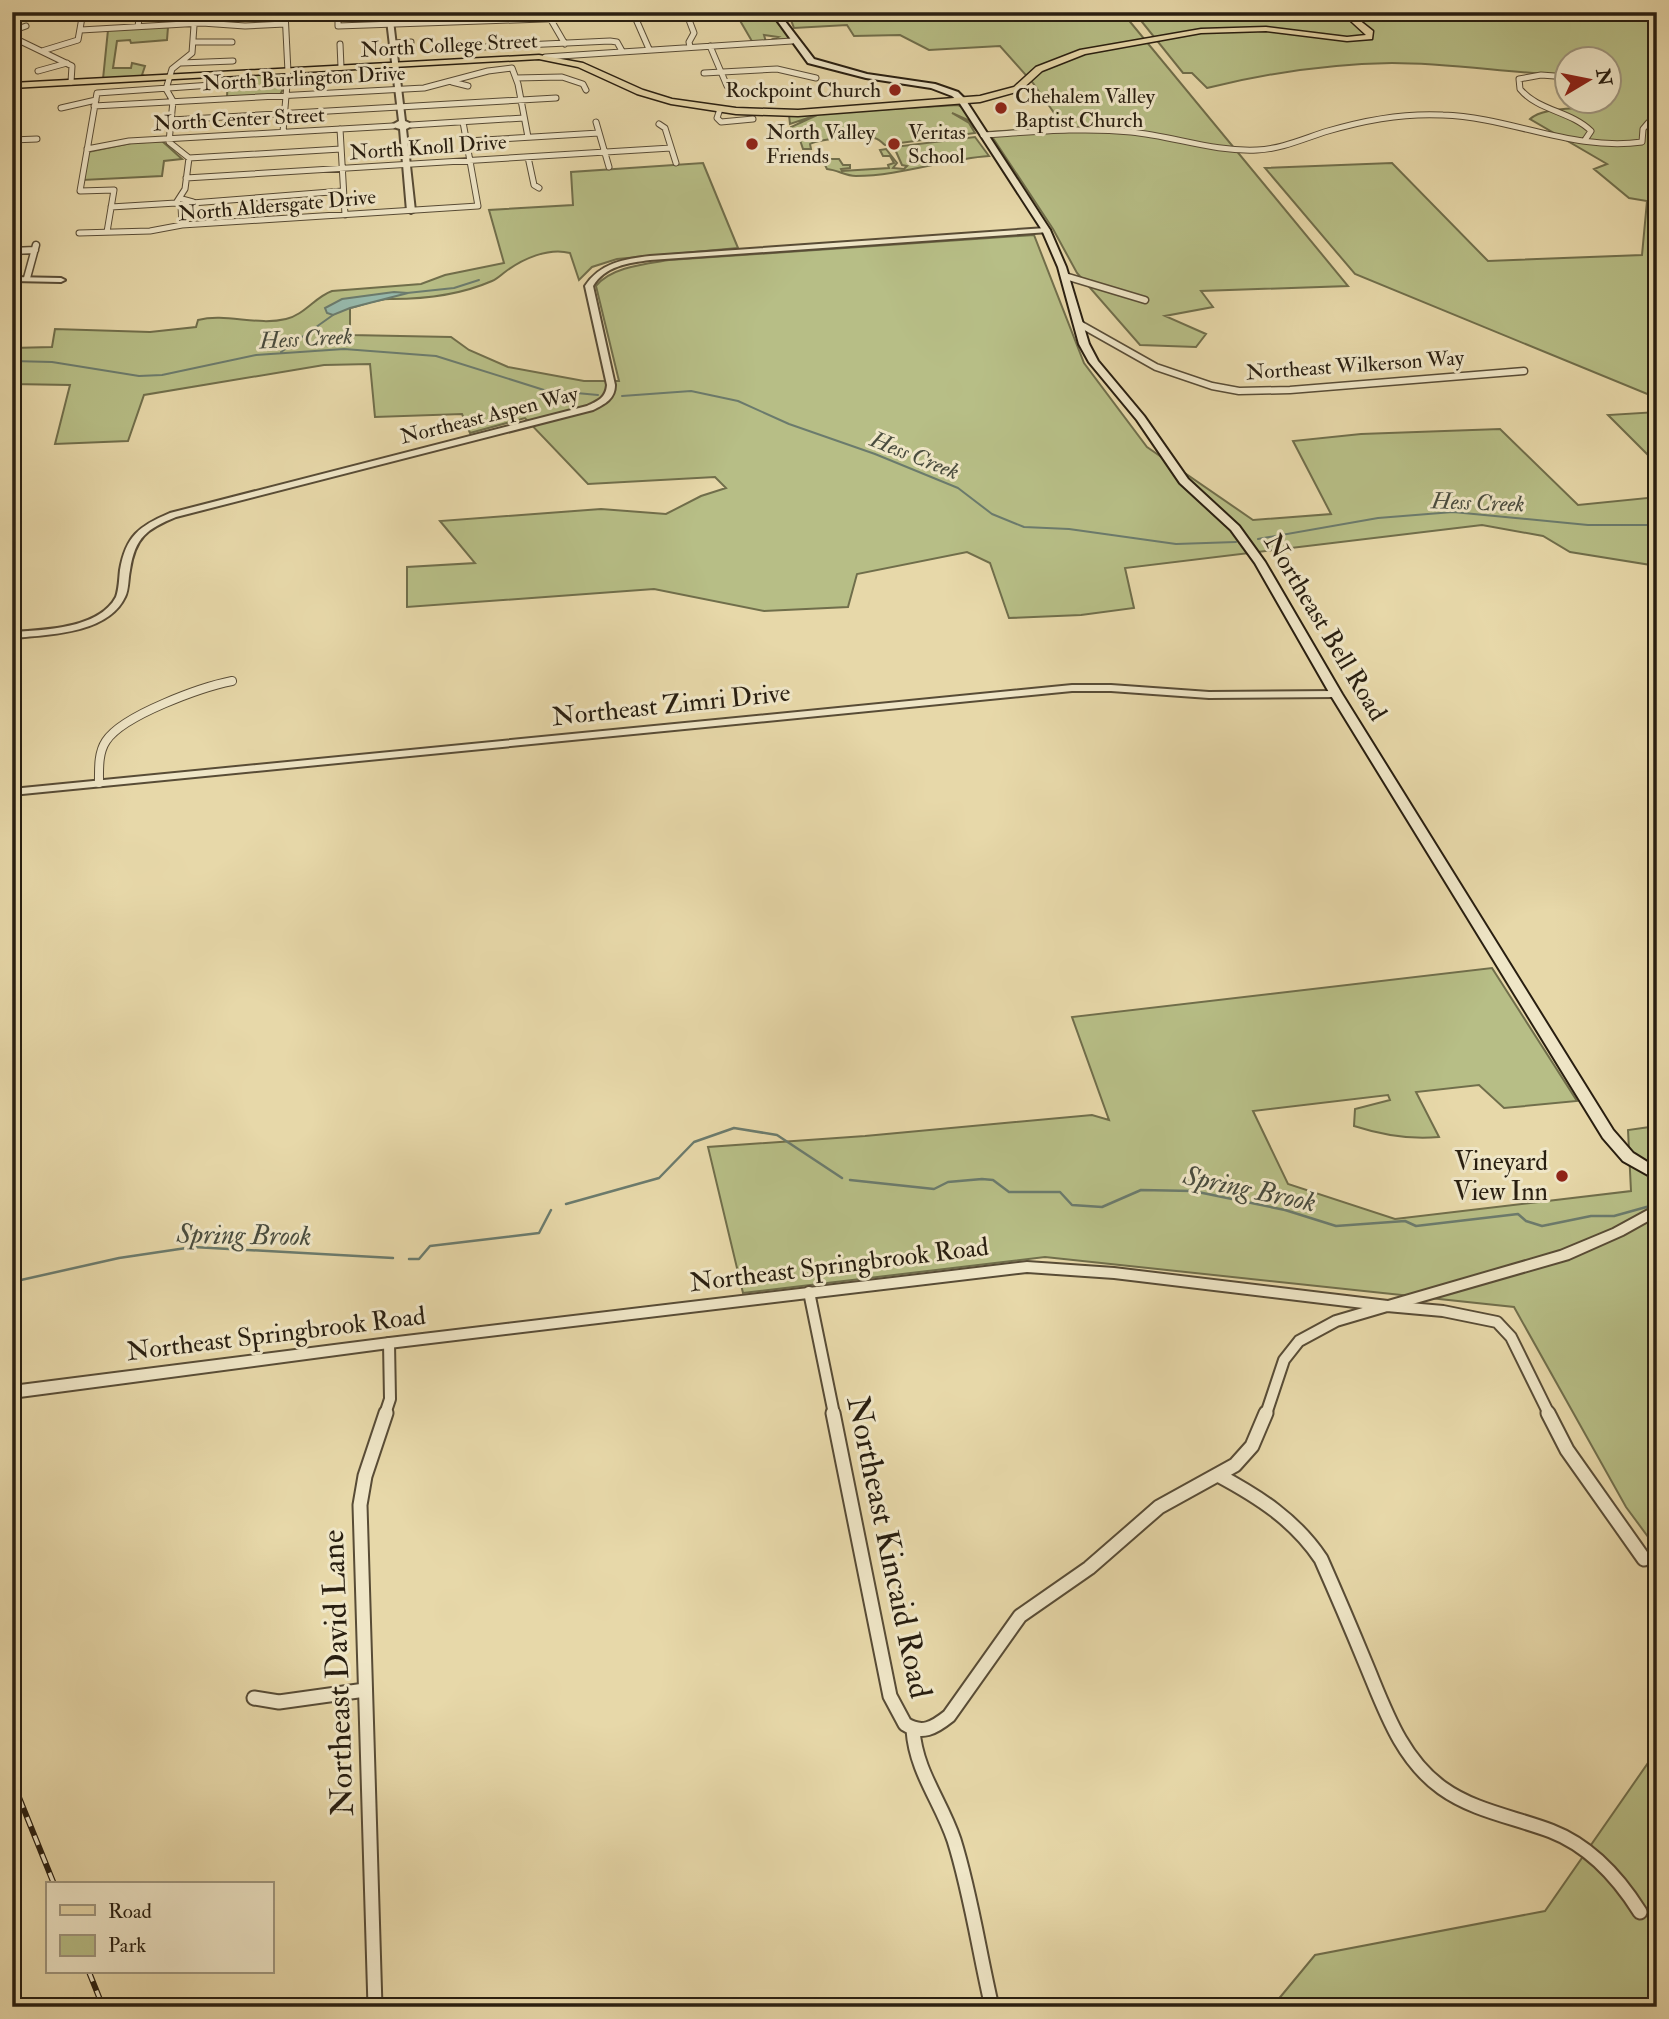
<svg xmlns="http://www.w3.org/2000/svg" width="1669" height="2019" font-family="'IM FELL Double Pica',serif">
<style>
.green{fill:#b7be86;stroke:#706e4b;stroke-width:2}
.water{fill:#97b9ab;stroke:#6b7b6d;stroke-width:2}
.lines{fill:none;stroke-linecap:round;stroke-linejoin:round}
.stream-far1{stroke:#6b7b6d;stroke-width:2}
.stream{stroke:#6b7b6d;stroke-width:2.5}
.minor-far4-casing{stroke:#584c36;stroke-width:7}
.minor-far3-casing{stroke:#584c36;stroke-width:9}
.minor-far2-casing{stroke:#584c36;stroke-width:10}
.minor-far1-casing{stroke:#584c36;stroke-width:14}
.minor-casing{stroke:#584c36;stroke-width:17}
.tertiary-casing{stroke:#584c36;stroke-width:4}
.secondary-casing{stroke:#281e10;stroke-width:4}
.primary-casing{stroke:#281e10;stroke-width:3}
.minor-far4{stroke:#efe6c7;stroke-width:5}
.minor-far3{stroke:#efe6c7;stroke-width:6}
.minor-far2{stroke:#efe6c7;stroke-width:8}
.minor-far1{stroke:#efe6c7;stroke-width:10}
.minor{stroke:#efe6c7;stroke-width:13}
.tertiary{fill:#efe6c7;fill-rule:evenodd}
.secondary{fill:#efe6c7;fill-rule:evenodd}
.primary{fill:#e7d8a9;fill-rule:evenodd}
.rail-casing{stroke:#281e10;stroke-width:6}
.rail{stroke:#efe6c7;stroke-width:3.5;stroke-dasharray:10;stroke-linecap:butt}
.poi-dot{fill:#8f2418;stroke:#efe6c7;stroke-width:2.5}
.labels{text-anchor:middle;stroke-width:6;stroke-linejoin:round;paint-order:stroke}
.far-street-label{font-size:21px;fill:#281e10;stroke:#efe6c7}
.far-poi-label{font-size:21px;fill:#281e10;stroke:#efe6c7;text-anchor:start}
.far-water-label{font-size:23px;font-style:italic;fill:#494c3e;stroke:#efe6c7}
.street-label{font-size:26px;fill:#281e10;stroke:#efe6c7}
.poi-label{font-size:26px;fill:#281e10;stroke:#efe6c7;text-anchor:end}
.water-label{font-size:28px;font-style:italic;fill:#494c3e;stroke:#efe6c7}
.near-street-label{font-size:32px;fill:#281e10;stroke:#efe6c7}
</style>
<rect width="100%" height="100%" fill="#e7d8a9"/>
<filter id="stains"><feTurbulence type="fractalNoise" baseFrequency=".00286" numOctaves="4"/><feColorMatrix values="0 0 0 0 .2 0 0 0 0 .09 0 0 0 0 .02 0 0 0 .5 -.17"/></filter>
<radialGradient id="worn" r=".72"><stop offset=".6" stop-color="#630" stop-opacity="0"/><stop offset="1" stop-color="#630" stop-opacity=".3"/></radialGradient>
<path class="green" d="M735,12H769L791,39L771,40L778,37L764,35L766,42L753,43Z
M788,12H1122L1348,286L1201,291L1213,307L1165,316L1206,334L1196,347L1140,345L1077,273L1053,229L989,132L1064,127L1033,83L1000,46L929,50L900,35L854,36L847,25L794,28Z
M1134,12H1657V398L1355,274L1265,168L1392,163L1488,261L1642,255L1647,201L1629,198L1594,169L1607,164L1530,119C1546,104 1590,112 1610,102V60H1568L1567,75C1509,73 1451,63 1392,63C1330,64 1267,73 1207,88L1192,73H1183Z
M168,27L167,40L131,43L130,40L117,41L113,68H131L132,63L145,66L142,75L148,77L103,79L108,30Z
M285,73V85L280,95L227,97L228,76Z
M958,105L962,107L978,132L968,120L952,113L969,123L975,133L885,145C882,143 880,140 877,139C868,134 819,139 810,144L811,149H803L799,137L792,134L791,127L817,115L790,124L789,115Z
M975,137L989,156C944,159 901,176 856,176C845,176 838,170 827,169L822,159H839L843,165H850V168L841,169L842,171L889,168L888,165L894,163L890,156H883L880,150L886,149L897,163L893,168L904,169L907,166L902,165L894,147Z
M162,141L182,159L164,161L162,176L83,180L88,152L131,143Z
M703,163L738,248L617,259L592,267L579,280L570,253C549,247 522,259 505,272C501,275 497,279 492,281C460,295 427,299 392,299C379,298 363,305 350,308V335L451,337L469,350L508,367L584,381H619L596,286C611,267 645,264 669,260L1034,235L1084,363L1147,447L1253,520L1331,514L1293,441L1361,434L1500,429L1578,505L1657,497V566L1570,552L1543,536L1482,525L1125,568L1134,608L1081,615L1009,618L990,563L967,552L857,574L848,607L764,611L654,589L407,607V567L475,563L440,521L601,509L666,514L701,496L726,488L715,477L588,484L525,418L470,433L462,414L375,417L370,364L324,365L144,395L128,441L55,444L70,385L12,384V348L52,347L55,329L150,332L196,327L198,320C226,313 257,326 286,319C304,315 315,297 332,291L421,284L445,275L504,263L489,210L573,205L571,172Z
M1657,412V464L1608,415Z
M1492,968L1577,1101L1504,1108L1479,1085L1416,1092L1439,1137C1409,1140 1382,1135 1354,1126L1355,1109L1390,1100L1388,1095L1253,1111L1288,1184L1395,1219L1631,1191L1628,1130L1657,1126V1549L1626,1507L1514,1307L1045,1257L743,1293L708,1147L865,1136L1092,1115L1109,1120L1072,1017Z
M1657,1750V2007H1272L1315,1955L1545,1911Z"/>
<path class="water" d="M394,292L408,293L350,308L333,315L327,313L325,308L342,299Z"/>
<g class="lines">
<path class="stream-far1" d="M750,12L773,16
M407,293L454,288L479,280
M281,352L333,315
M12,361L52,362L139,376L162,375L256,355L344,349L436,356L544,390L598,395
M622,396L691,391L738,401L789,424L875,454L958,488L992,514L1024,527L1069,529L1176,544L1236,542
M1258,539L1378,518L1453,512L1588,525H1657"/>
<path class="stream" d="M850,1180L934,1189L948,1182L982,1179L993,1180L1009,1192H1060L1072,1205L1102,1207L1141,1190L1193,1191L1285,1210L1336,1226L1405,1221L1416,1226L1518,1214L1526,1221L1542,1226L1591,1216H1614L1650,1206
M566,1204L659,1178L694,1142L734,1128L777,1135L842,1178
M409,1259H419L430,1246L539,1233L551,1210
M12,1282L119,1258L193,1247L393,1258"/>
<g class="minor-far4-casing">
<path id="minor-far4" d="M338,12V26L687,14
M686,12L694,33L689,42L690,47
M547,13L565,44
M635,17L649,49
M138,26L140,12
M81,30L202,23L245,26L285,24
M12,31L26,26
M12,37L72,66L71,82
M194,42H232
M393,43L411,42
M340,44L341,67
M710,46L727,86
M484,47L610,41L617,42L622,51
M42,51L78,40L83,12
M545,57L792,41
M181,63L233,61
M38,71L67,63
M704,73L777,69L816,78
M1568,77L1541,75L1519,79L1520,89C1538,111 1571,111 1591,131L1585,140
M516,78L562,77L583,84L586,90
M452,82L468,86
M94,106L424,88L488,71L512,68L518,84L528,137
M61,108L96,100
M720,109L717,118L721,122L753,119
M171,120L556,98
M596,122L609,167
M659,124L665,128L676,163
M411,125L524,118
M340,129L345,215
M283,132L288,72L285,12
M983,135C1032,132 1082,127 1131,132C1173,136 1214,152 1257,150C1282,149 1305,138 1328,131C1365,120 1405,113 1443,115C1510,117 1575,152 1642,142L1643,129L1648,123
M12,140L37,139
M467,141L599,133
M87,149L129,141L393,126
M528,157L534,185L539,188
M189,158L341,149
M186,178L671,148
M182,199L193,202L183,205L176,203L185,189L189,158L169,142L173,101L166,89L172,69L192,53L195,12
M192,203L343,191
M181,205L182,225
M111,207L176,203
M107,232L114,190L80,191L97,93L226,84
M79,233L150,231L182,225L478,206L463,122"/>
</g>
<g class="minor-far3-casing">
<path id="minor-far3" d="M12,251L35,250
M1065,276L1145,300
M27,278L36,245
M1078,323L1156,367L1212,386L1239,391L1290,390L1524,371"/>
</g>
<g class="minor-far2-casing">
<path id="minor-far2" d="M99,783C99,769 98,753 106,741C123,715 202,687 232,681"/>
</g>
<g class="minor-far1-casing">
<path id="minor-far1" d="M809,1292L834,1414
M385,1414L390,1399L389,1343
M1266,1414L1284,1360L1299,1341L1336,1321L1387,1306L1443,1311L1497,1322L1511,1337L1549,1414"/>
</g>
<g class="minor-casing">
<path id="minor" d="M833,1413L890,1696L905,1724C922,1735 934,1728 949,1716L1020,1616L1089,1568L1159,1507L1235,1465L1252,1446L1266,1413
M1548,1413L1567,1450L1644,1559
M1218,1475C1259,1497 1295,1520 1321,1559C1336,1593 1351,1628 1365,1662C1384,1707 1400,1758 1442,1788C1474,1811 1514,1817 1551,1831C1590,1846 1618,1877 1640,1912
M254,1698L279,1702L365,1690
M913,1730C916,1772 941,1801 954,1840C971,1894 979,1952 992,2007
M375,2007L360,1505L365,1476L386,1413"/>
</g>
<g class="tertiary-casing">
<path id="tertiary" d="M386,12H392L405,121L414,125L406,129L415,211L411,213L407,211L400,129L390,126L399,121Z
M1046,228L1050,230L1049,232L650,260C628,263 605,266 593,286L615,385C615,399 605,404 593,410L176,517C147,529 135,537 130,570C128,579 129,589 125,597C108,634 47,635 12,638V632C43,630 99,629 116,597C119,589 119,579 120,570C126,536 139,526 170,513L587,406C598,401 606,398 607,385L585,286C600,263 624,259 650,256Z
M12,277L61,278L65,280L61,282L12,281Z
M1072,685H1111L1209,692L1336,691L1341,694L1336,697L1209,698L1111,691H1072L12,795V789Z
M1657,1205V1216L1623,1235L1569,1259L1388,1311L1114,1278L1027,1272L389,1348L12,1398V1386L389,1338L1027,1262L1114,1268L1388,1301L1560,1251L1613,1229Z"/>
</g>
<g class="secondary-casing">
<path id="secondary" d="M771,12H778L814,59L867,74L935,84L958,92L965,99L1050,230L1066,267L1089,344L1098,361L1144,416L1188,479L1239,526L1265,562L1342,694L1613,1130L1633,1153L1657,1168V1180L1623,1161L1603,1138L1330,694L1255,563L1231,530L1180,483L1137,420L1089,362L1079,344L1058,267L1042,230L959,102L952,96L931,88L866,78L808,63Z"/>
</g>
<g class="primary-casing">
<path id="primary" d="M1341,12H1349L1373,31L1372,39L1347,41L1266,31L1201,33L1085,54L1042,71L1020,91L980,102L798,116L736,114L671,104L637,94L578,67L539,59L12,88V83L539,55L583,63L643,90L672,99L736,108L798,110L980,96L1014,87L1036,67L1080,50L1201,29L1266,27L1347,37L1366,35Z"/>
</g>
<use href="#minor-far4" class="minor-far4"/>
<use href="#minor-far3" class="minor-far3"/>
<use href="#minor-far2" class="minor-far2"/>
<use href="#minor-far1" class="minor-far1"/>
<use href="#minor" class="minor"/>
<use href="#tertiary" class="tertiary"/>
<use href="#secondary" class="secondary"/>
<use href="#primary" class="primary"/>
<g class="rail-casing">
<path id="rail" d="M12,1780L54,1884
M89,1972L103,2007"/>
</g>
<use href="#rail" class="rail"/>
</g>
<g class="poi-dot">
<circle cx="895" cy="90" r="7"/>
<circle cx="1001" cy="108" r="7"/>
<circle cx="752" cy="144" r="7"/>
<circle cx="894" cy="144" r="7"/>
<circle cx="1562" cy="1176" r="7"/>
</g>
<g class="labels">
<g class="far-street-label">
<text transform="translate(449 45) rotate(-3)" y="7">North College Street</text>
<text transform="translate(304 78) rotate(-3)" y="7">North Burlington Drive</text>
<text transform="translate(239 119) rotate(-3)" y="7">North Center Street</text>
<text transform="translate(428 147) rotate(-4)" y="7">North Knoll Drive</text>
<text transform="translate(277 205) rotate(-5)" y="7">North Aldersgate Drive</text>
<text transform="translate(1355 365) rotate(-4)" y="7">Northeast Wilkerson Way</text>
<text transform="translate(489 415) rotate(-14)" y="7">Northeast Aspen Way</text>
</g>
<g class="far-poi-label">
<text x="881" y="97" text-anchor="end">Rockpoint Church</text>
<text x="1015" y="103">Chehalem Valley<tspan x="1015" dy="24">Baptist Church</tspan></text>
<text x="766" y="139">North Valley<tspan x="766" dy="24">Friends</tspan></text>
<text x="908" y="139">Veritas<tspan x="908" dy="24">School</tspan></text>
</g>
<g class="far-water-label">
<text transform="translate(306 338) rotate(-3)" y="8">Hess Creek</text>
<text transform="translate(915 455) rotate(22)" y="8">Hess Creek</text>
<text transform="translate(1478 502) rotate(2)" y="8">Hess Creek</text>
</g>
<g class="street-label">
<text transform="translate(1326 627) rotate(59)" y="9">Northeast Bell Road</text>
<text transform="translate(671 704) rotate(-6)" y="9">Northeast Zimri Drive</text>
<text transform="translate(839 1264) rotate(-7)" y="9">Northeast Springbrook Road</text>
<text transform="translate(276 1333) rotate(-7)" y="9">Northeast Springbrook Road</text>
</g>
<g class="poi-label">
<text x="1548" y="1170">Vineyard<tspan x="1548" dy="30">View Inn</tspan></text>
</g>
<g class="water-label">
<text transform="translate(1250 1188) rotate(12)" y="10">Spring Brook</text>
<text transform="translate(244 1234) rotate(1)" y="10">Spring Brook</text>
</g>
<g class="near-street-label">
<text transform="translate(890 1547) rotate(78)" y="11">Northeast Kincaid Road</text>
<text transform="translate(337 1673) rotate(-92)" y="11">Northeast David Lane</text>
</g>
</g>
<rect width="1669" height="2019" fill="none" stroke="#e7d8a9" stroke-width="42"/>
<rect x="14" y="14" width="1641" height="1991" fill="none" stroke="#281e10" stroke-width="3.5"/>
<rect x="21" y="21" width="1627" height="1977" fill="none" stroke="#281e10" stroke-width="2"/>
<rect x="46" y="1882" width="228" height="91" fill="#efe6c7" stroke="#9f967e" stroke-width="2"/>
<rect x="60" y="1905" width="35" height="10" fill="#e7d8a9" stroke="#9f967e" stroke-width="2"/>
<text x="108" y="1918" font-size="21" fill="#281e10">Road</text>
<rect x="60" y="1935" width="35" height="21" fill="#b7be86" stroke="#9f967e" stroke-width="2"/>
<text x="108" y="1952" font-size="21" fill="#281e10">Park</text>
<g transform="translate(1588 80) rotate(80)"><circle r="33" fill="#efe6c7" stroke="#9f967e" stroke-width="2"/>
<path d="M0-5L12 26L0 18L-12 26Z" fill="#8f2418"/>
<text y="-10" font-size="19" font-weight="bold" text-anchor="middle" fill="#281e10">N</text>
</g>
<rect width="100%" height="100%" filter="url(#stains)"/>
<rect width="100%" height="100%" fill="url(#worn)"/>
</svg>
